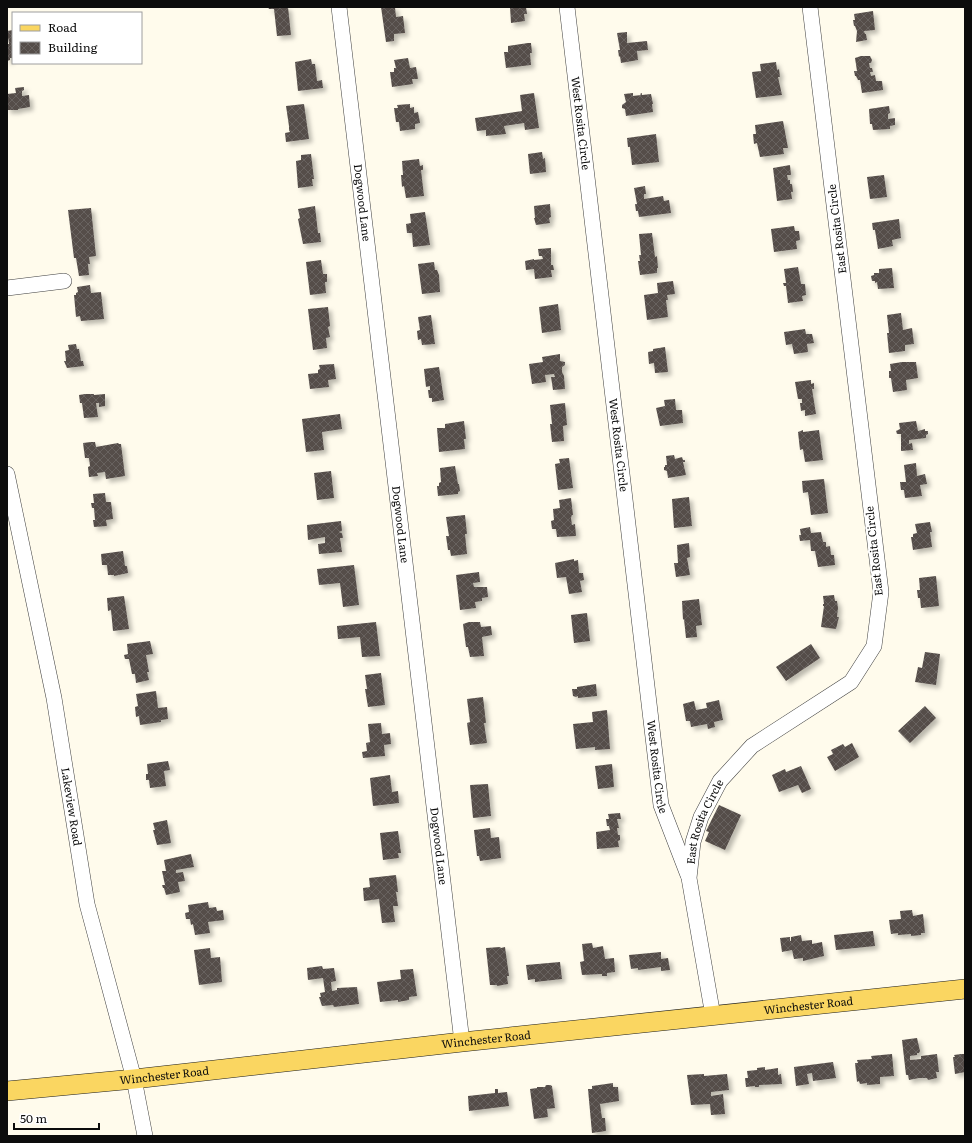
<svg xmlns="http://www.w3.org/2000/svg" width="972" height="1143" font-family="Literata,serif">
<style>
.building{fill:url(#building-cross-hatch);filter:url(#shadow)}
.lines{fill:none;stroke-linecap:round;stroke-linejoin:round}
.minor-casing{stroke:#3f3f3f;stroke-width:16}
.major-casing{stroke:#1d1d1d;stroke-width:20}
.minor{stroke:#fff;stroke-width:15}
.major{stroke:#fad661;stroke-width:19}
.labels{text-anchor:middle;stroke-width:4;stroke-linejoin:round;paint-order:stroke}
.street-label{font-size:11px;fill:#0c0c0c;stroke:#fff}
</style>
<defs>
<pattern id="building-cross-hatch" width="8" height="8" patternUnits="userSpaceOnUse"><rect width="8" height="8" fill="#554d49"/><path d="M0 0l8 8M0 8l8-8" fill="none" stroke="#68625f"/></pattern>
<filter id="shadow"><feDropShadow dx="3.5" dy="3.5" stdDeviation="2" flood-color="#0004"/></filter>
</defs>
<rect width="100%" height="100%" fill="#fffbec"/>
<path class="building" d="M268,7H288L291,35L277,36L274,9H269Z
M381,7H395L396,17L403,16L405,33L394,34V41L386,42Z
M510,7H526L527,14H524L525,21L511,23Z
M873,11L875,30L864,31L865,34H866L867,40L856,42L857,31L855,26H854L853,20H855L854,14Z
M13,30V58H10V60L7,61V44H9L7,31Z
M627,32V43L647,41L648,50L637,51L638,60L621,63L620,56L619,57L618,50H620L617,33Z
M528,43H531L532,53H530L531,65L506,68L504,52H508V46Z
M861,56H870L872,60L871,63H869L870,68H872L873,72H870L871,76L875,75L876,81H882L883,90L862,93L860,80H858L856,76H855L854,71H857L855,58Z
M408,58L410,68L416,67L418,79H412L413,84L392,87L390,72H394V68H396L394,60Z
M311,59L312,64H315L317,81L322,80L323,88L298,91L295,62Z
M776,62L777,70L779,69L780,77H778L782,95L756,98L752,72L761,71L760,64Z
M24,87V90L22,91V96L29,95L30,107L18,109V110H7V94L16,93L15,88Z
M534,93L539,128L525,130L524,123L504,126L506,134L486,136V130L477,131L475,118L522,111L520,95Z
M633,93V96L641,95L640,94L642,93V95L651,94L653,104H652L653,112L626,116L625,109L622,108V105L626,102L624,94Z
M304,104L309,139L286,142L285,133L290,132L289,130V126L286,106Z
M410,104V108L414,107V113L418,112L420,123L415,124V129L400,131L399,122H396L394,108H398L397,105Z
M889,106L890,113L888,114V119L895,118V125L890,126V129L873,130L872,124H870L869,109Z
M783,121L788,148H783L784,154L760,157L757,143L754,144L753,134H756L755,125Z
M656,134L659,162L632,165L630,147H628L627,138Z
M542,152L543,159L545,158L546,172L530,174L528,154Z
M311,154L314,179H312L313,186L298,188L296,161L301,160V155Z
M419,159L420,166L423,165V170H421L424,196L406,198L404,186L402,187L401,175H403L402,161Z
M790,165L791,175H787L788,180H790V184H792L793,192H791L792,199L777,201L773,168Z
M884,175L887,197L870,199L867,177Z
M645,186L646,194H644V199L663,196L664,201L669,200L671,213L639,217L638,211H636L635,204H637L634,188Z
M550,204L551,217L549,218L550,223L536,225L534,218H535L534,206Z
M315,206L318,233H320L321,242L303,244L298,219L300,218L298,209Z
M91,208L96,256L89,257L90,264H88L89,275L79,276L76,258H74L68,210Z
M425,212L430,245L413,247L412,233H407L406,224L411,223L410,214Z
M899,219L901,238L892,240L893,246L878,249L875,230H873L872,223Z
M794,226L795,231H799L800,240L796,241L797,249L774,252L771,229Z
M652,233L655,257L657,256L658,268H657V273L640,275L638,261H640L639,255H641L639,234Z
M551,248V265H553L554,270H551L552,277L535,279L534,269L526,270L525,261L534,259V260L543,259L542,256H539L538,249Z
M321,260L323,274H327V282H325L326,293L310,295L306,262Z
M434,262L435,270H437L439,275L440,292L422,294L418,264Z
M798,267L801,284H805L806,295L802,296L803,301L788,303L786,286H784L783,283H786L784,269Z
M892,268L894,288L878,289L877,282L875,283V281H872L871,276L874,275V273H879V269Z
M673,281L675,294L667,295L668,300H666L668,317L647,320L644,295L658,293L657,283Z
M90,285L91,293L101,292L104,319L81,321L80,316L76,317L74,295H76V293L78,292L77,287Z
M558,304L561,330L542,333L539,307Z
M328,307L330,326L328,327L330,337L326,338L327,348L313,350L308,309Z
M901,313L903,330L912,328L914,344L905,345V351L889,353L887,333H889L887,315Z
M431,315L435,344L422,345L421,339L418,340L417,331L420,330L418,317Z
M805,329L806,334H812L814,343L807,344L808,352L794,354L792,344L786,345L784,332Z
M76,344L77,349H79L81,361H83L84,366L67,368L64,361H66L65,351L69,350L68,345Z
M665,347L668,372L655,373L654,363L649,364L648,352L653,351V349Z
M560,354V361L565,362V365L562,367V372L564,376L565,389L553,390L551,377H555L554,374L545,375L546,382L532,384L529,364L543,362L542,357Z
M902,362H916L918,378L906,380L907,390L893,392L891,378H889V371H891L890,364Z
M334,364L336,379L328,380L329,387L310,389L308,374L318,373V370L320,369L319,365Z
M439,367L444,400L432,402V398H429L428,390H430V386L426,387L424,369Z
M811,380V384L814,383V389H812L816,414L805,416V410L801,411L800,403H802V399H798L795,382Z
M85,394H94V395L105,394V406L99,407V403H96L98,417L84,418L82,403H80L79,395Z
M675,399L676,410H682L683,423L660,426L656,408L665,406L664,400Z
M565,403L567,425L563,426L564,441L552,442L550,424H552L550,405Z
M340,414L342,429L322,432L324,450L306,452L302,419Z
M464,421L466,439H464L465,449L439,452L437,428H445V424Z
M916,421L918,431L925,429V431H928V434L926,435V438L909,440V444L912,443L913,450L901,451V434H897L896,431L900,429L899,423Z
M803,430V432L819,430L823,460L805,462L803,449L800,450L798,432Z
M91,442H95L96,447L118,443L119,444H121L125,476L106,479L105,472L97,473L98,476L89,477L88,467L90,466L89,458H85L83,443Z
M674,455L675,459L682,457L683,460H685V462H683L686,475L668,478L667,471L664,470V467H665V465H667L666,456Z
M569,458L573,488L558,490L555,464L560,463L559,459Z
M916,463L917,476L925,474L927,484L920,485L922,496L905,498L904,490H901L900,482H906L904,465Z
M455,466L458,484H459L460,491L458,492V494L438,496L437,486H439V483L441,482L440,468Z
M331,471L334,498L317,500L314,473Z
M824,479L828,513L811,515L808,492L803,493L802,481Z
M105,493L106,502H111L113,519L106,520L107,526L94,527L93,520H95L94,508H92L91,503H94L93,494Z
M689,497L692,526L674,528L672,499Z
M571,498L573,515H572L571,518L572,525L575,524L576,536L557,537L556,529H552L551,521L554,520L553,509L560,508L559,500Z
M465,515L467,534H465L467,554L451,556L450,550H448L446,536H449L446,517Z
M341,521L342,531L339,532L342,533L343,538H340L342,552L319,554L318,544L325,543V537L308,540L307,525Z
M930,522L932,532H930L932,547L913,550L911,537H913V534L917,533L915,524Z
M810,527L811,533L821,532L823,542H826V547L830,546L831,555H834L835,565L818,567L815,551H811L810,540L800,541L799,535H801L800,529Z
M689,543L690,557L687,558L690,575L676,577L674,563H678L677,545Z
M123,551L125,566H127L128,573L114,576V575H108L107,565H102L101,554Z
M574,559V561L578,560L579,573H583L584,580L580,581L582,592L569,594L566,577L557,578L555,563Z
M354,565L359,605L343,607L340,583L319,585L317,569Z
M479,572L480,582L473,583L474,587H487L488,597L482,598V601L475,602L476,608L460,610L456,575Z
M936,576L939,606L921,608L920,598H918L917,590H920L919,578Z
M834,595L835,601H837L838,608L837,617H839L836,629L821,627L824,606H823V604H824L823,596Z
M124,596L129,629L113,631L111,610L108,611L107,598Z
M699,599L702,625L696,626L697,637L686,638L684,619L683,620L682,601Z
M587,613L590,641L574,643L571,615Z
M376,622L380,656L362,657L360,637L338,639L337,626Z
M469,622H480L481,627L491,626L492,635L482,637L484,656L470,657L468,647H466L463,624Z
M150,641L153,654L146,655L149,672H147L149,680L136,683L135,674H132L129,659H125L124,655L128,654L127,644Z
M811,644L820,658L786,681L776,667Z
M925,652L940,654L936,685L915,682L918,667L922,668Z
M381,673L385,705L368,707L365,689H367L365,675Z
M596,684L597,696L578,698V696L576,697L573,696L572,689H577V687Z
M156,691L158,708L167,707L168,719L161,720V722L140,725L139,716L136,717L135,707L138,706L136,694Z
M483,697L486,723H484L487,743L470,745L467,723L470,722L467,699Z
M719,700L723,720L714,722L715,727L708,729L707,724L691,727L690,721H686L683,704L694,701L696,710L707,708L706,703Z
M925,706L936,718L910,743L898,731Z
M607,710L610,749L595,750V747L576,749L573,724L593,722L592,712Z
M381,723L382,734L390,733L391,744L384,745L385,756L363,758L362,752L367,751L366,743L370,742L368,724Z
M852,743L859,757L835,771L827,757L833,754L831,750L843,744L845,747Z
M168,761L170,770L164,771L166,786L150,788L149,780H146V774H148L147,764Z
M612,764L614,787L598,789L595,766Z
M801,766L811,789L802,793L798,785L779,792L772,775L785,769L786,772Z
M390,775L392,792L398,791L399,803L373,806L370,778Z
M488,784L491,816L473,818L470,785Z
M719,805L741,815L725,850L705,841L709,832L706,831Z
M620,813L621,819H617L619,828H617L618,835H620V840L618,841L619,847L597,849L596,832L610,830L609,826H607L606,819H609L608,814Z
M167,820L171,843L157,845L153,830H155L153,823Z
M490,828L491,838L499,837L501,858L480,861L479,856H477L474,830Z
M398,831L401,853H398L399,858L383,860L380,833Z
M191,854L194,867L176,870V873L183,872L185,881L178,882L180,892L166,895L164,888H163L162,885H165L162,871H166L164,860Z
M396,875L398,892H396L398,906H393L395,922L382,923L379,899L364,901L363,888L370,887L369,878Z
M208,902L209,908L216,907L217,911L223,910L224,920L208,922L210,933L195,935L193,924L191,925L190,919H186L185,913L189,912L188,905Z
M912,910L913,916L923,914L925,933H921V935L911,936V934L898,935V933L891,934L889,920L901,919L900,911Z
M873,931L875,946L836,950L834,935Z
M801,935L802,941L812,940V944L822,942L824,956L803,961V958L794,959L792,950L782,952L780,938L790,937V941H791V937Z
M592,943L593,948L603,946L605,959L614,958L615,972L607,973V976H602V974L582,975L580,962L584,961L582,944Z
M500,947L501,948L505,947L509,976H507L508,984L497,986V985H490L486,948Z
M210,948L211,958L220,957L222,982L199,985L194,950Z
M661,952V959L668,958L670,970L661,971V967L638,970V968L631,969L629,955Z
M560,962L562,979L535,982V979L528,980L526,965Z
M322,966L323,969L334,968L336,981L331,982L332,991L337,990V988L357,987L359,1004L334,1007L333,1005L322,1006L319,997H321L320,993L325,992L323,978L308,980L307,968Z
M413,969L417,996L409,997V1000L398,1002V1000L380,1002L377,982L401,979L400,970Z
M917,1038L920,1051L919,1053H917V1055L910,1056V1060L921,1059V1056L937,1054L939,1072H936L937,1078L928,1080L927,1078H919L909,1080L908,1075H906L902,1040Z
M892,1054L894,1076L880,1077V1084L867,1085V1083L860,1084L859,1081L857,1082L855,1063H858L857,1060L872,1059L871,1056Z
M961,1054H964L965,1055V1072L955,1074L953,1057H955L954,1055Z
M833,1062L836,1078L813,1081L812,1073L807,1074L809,1084L796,1086L794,1067Z
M765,1067V1070L778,1068V1075L781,1074L782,1084L759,1085V1087H755V1086L746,1087L745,1078H748L747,1071L757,1070V1068Z
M704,1074V1076L727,1074L729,1090L711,1092V1096L723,1094L725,1114L711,1115L710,1104L691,1105L687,1075Z
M613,1083V1087H618L619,1101L600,1104L602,1118H605L606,1131L592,1133L588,1089H592V1086Z
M546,1085H550L552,1086L555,1108L547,1109L548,1117L534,1119L530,1089L537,1088V1087H545Z
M495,1089H498V1093L507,1092L509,1106L469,1111L468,1096L495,1093Z"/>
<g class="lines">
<g class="minor-casing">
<g id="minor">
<path id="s1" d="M339,7L462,1042"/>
<path id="s2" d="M567,7L661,805L688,875"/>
<path d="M7,288L64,281"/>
<path id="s3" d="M7,474L54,698L87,904L134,1079L145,1136"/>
<path id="s4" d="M713,1016L689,878L693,842L701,817L720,781L752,746L851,682L874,646L881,592L810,7"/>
</g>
</g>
<g class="major-casing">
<g id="major">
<path id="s5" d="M7,1091L134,1079L462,1042L965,989"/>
</g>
</g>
<use href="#minor" class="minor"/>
<use href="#major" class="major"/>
</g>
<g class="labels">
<g class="street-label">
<text dy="4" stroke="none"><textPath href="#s2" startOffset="117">West Rosita Circle</textPath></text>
<text dy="4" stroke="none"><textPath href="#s1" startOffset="197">Dogwood Lane</textPath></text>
<text transform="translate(837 229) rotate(-97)" y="4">East Rosita Circle</text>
<text dy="4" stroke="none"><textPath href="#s2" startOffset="441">West Rosita Circle</textPath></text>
<text dy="4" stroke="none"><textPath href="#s1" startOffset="521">Dogwood Lane</textPath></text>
<text transform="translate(874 551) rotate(-96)" y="4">East Rosita Circle</text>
<text dy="4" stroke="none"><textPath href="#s2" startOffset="765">West Rosita Circle</textPath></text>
<text dy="4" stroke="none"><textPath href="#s3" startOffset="339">Lakeview Road</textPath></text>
<text dy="4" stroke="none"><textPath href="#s4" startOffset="199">East Rosita Circle</textPath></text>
<text dy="4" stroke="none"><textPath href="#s1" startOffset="845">Dogwood Lane</textPath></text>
<text dy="4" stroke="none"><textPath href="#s5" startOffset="806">Winchester Road</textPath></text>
<text dy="4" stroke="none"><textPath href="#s5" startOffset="482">Winchester Road</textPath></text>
<text dy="4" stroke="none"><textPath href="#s5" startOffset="158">Winchester Road</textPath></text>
</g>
</g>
<rect width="972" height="1143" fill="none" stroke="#0c0c0c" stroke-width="16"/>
<rect x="12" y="12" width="130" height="52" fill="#ffffff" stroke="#9e9e9e"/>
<rect x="20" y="25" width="20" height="6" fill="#fad661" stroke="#9e9e9e"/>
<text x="48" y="32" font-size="12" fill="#0c0c0c">Road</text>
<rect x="20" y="42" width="20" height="12" fill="url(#building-cross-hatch)" stroke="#9e9e9e"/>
<text x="48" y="52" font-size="12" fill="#0c0c0c">Building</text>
<path d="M14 1123v6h85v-6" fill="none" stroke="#0c0c0c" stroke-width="2"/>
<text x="20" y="1123" font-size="12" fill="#0c0c0c" stroke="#ffffff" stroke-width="3" paint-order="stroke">50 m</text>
</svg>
